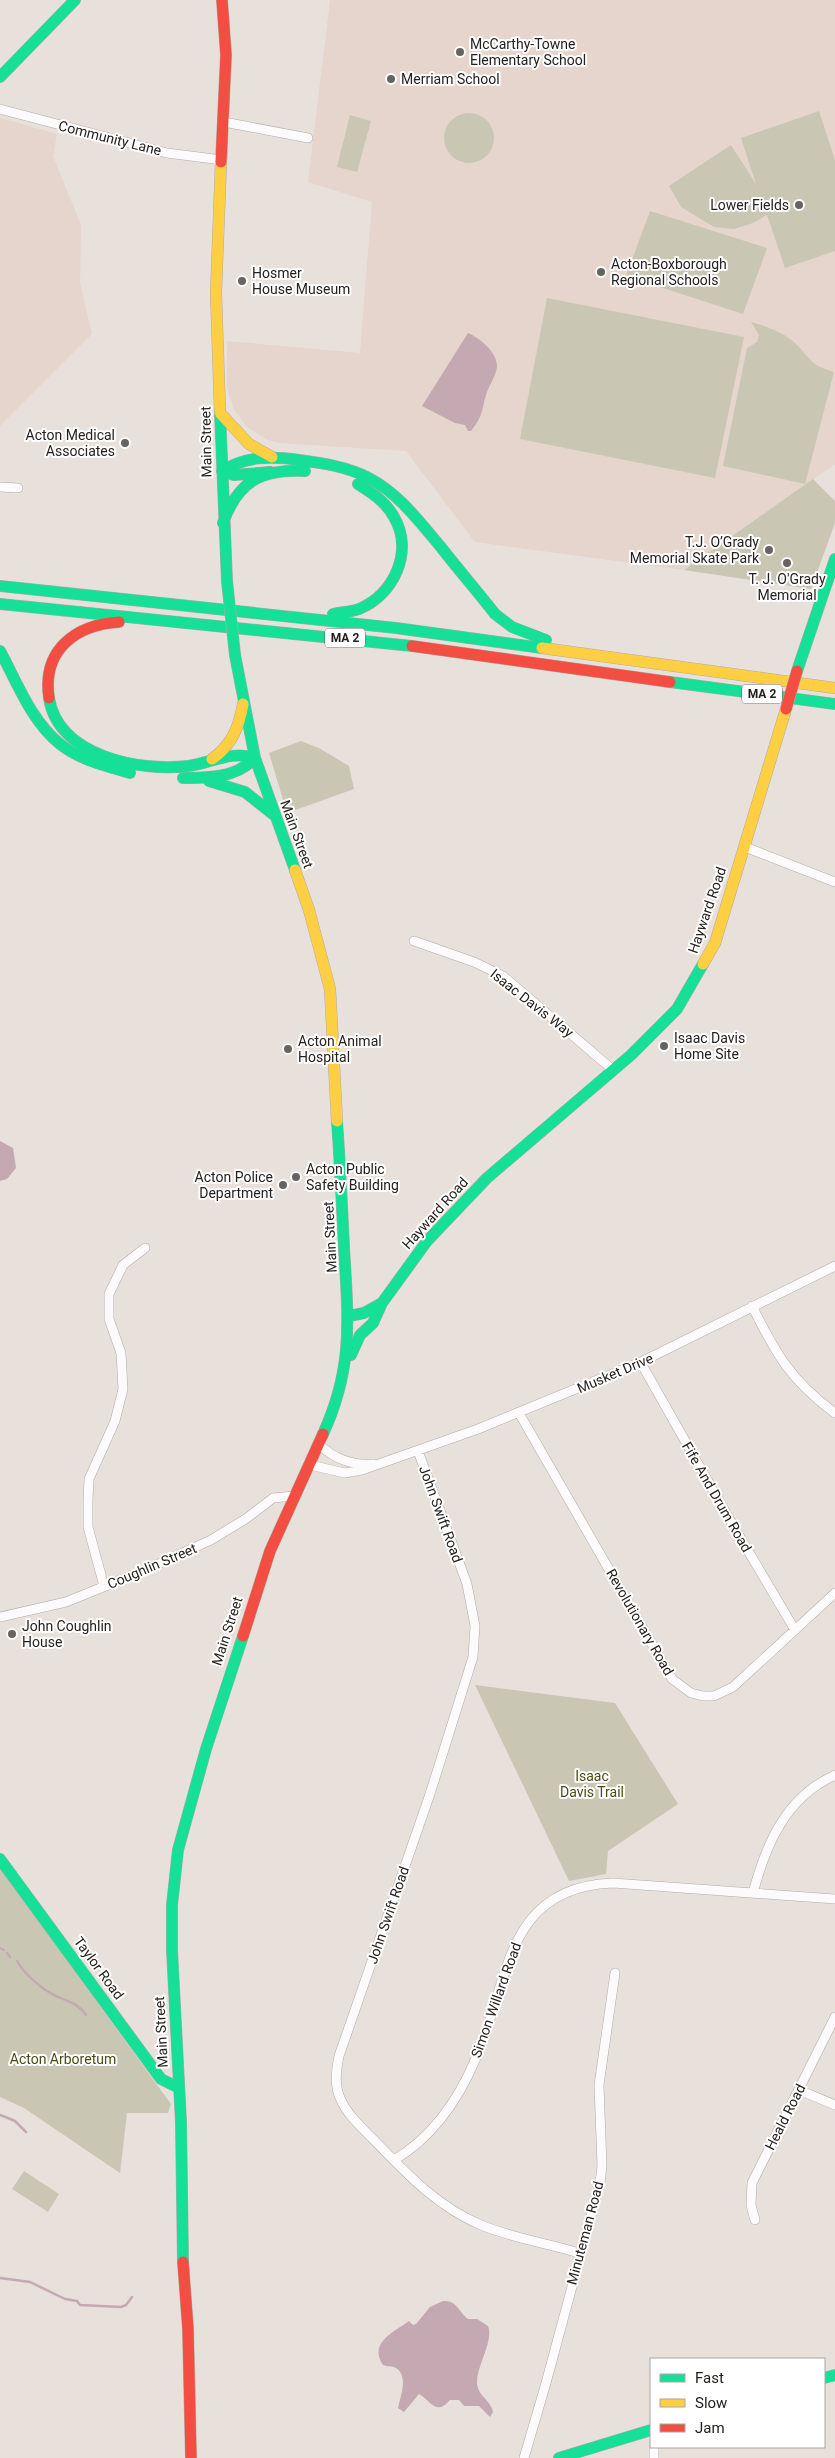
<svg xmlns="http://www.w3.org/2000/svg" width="835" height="2458" font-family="Roboto,sans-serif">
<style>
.built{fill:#e5d5cc}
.green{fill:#c9c7b3}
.water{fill:#c4a9b2}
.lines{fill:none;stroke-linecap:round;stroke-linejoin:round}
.stream{stroke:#c4a9b2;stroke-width:2.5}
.street-casing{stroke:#b0aba7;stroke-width:10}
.fast-casing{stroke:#b0aba7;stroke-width:12}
.slow-casing{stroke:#b0aba7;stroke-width:12}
.jam-casing{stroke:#b0aba7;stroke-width:12}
.street{stroke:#fcfafa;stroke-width:9}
.fast{stroke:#16e098;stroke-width:11}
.slow{stroke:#ffcf43;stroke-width:11}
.jam{stroke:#f24e42;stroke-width:11}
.fast-bridge-casing{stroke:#b0aba7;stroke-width:12;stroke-linecap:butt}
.jam-bridge-casing{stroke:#b0aba7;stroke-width:12;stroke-linecap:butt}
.fast-bridge{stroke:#16e098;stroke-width:11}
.jam-bridge{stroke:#f24e42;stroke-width:11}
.poi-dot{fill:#696360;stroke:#fff;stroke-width:2}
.labels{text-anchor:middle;stroke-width:4;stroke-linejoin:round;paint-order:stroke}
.shield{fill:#fff;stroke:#666361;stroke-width:1}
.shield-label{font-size:12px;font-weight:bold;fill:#25201d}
.poi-label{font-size:14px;fill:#25201d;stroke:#fff;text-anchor:start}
.street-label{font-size:14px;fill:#25201d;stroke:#fff}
.park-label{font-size:14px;fill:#494c15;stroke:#fff}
</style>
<rect width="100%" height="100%" fill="#e8e0db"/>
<path class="built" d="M330,0H835V464L684,570L475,542L406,451L279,443L267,440L247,427L234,410L227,388V341L360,353L372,202L308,182Z
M0,118L57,134L53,156L81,225L80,283L92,334L0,426Z"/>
<path class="green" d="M819,111L835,160V251L785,268L767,215L753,223L734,229L714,227L681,207L669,186L731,145L756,184L741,138Z
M444 138a25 25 0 1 1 50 0a25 25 0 1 1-50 0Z
M350,115L371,121L357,172L337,167Z
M650,211L767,248L743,314L626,276Z
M547,298L744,337L715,478L520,439Z
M751,322C766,326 782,332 794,342C811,358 809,365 834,372L805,484L723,466L747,348L757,342L759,335Z
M813,479L835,501V523L811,589L684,570Z
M301,741L319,748L349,766L354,789L287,813L269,753Z
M475,1685L615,1703L678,1804L608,1851L606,1874L569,1881Z
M0,1868L171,2104L168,2113H127L120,2173L24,2108L0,2097Z
M24,2171L59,2194L48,2212L12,2189Z"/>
<path class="water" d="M468,333C480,338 498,353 497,367C496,375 490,384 487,392C481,410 484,415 471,431H468L465,425L455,423L422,406Z
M0,1141L13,1148L16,1168L7,1179L0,1181Z
M443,2301C457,2300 459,2312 468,2319H477L488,2326C494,2341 477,2365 477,2382C477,2396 491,2400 493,2412L490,2417L479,2406H464L459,2400H450C436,2416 432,2402 419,2394L404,2412L398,2408C400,2398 410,2374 394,2367C391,2366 387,2367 383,2365C368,2343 394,2332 409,2321L413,2325L416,2324L430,2307Z"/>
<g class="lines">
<path class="stream" d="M0,1948L4,1950
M7,1953L10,1957
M17,1961C24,1974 43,1990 56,1996C68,2002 78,2003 86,2015
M0,2115L15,2121L26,2132
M0,2278L30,2282L65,2299L77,2301L80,2305L121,2307L126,2305L132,2297"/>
<g class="street-casing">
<path id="street" d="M0,109L167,153L222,160
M224,122L308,138
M0,487L18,488
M745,847L835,882
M414,941L474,962L503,976L613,1070
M752,1306C776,1354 791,1381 835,1413
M641,1363L731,1522L795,1630
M519,1413L672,1679L691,1693L703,1696H714L733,1687L835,1593
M320,1445C334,1459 354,1466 374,1464
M418,1451L467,1584L475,1626L473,1657L430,1794L339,2056C336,2071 334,2086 341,2100C347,2114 361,2127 372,2138C405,2172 436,2206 481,2225C512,2238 547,2243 579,2253
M310,1465L345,1473L362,1470L478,1429L639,1363L835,1266
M104,1586L88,1527V1500L89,1479L115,1421L123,1389L121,1353L109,1319V1294L123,1265L145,1248
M0,1617L66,1602L145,1570L211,1540L247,1518L273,1498L294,1496
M753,1893C766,1844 786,1797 835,1775
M799,2090L835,2105
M394,2160C433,2137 458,2101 476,2058C510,1980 504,1887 613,1883L835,1899
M755,2220L751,2205L752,2183L835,2017
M654,2447V2458
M524,2458L546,2383L600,2183L602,2166L599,2085L615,1973"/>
</g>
<g class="fast-casing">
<path id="fast" d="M0,77L75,0
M220,412L227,581
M270,472L234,475L222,471C245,456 272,456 299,460C323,463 348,467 369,478C399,494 418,520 440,546C458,569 477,591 495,614L512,627L546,640
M223,523C238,481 261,469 305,471
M0,586L396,628L542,648
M0,604L412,646
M333,614C341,612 351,612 359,609C394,595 414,551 394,517C386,502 372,493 358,484
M0,651C17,682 31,721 60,744C80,760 106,766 130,773
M235,655L255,758L295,870
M797,671L835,559
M670,682L835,704
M49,698C58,756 139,772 188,766C211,763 232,750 255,758C236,778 209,778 183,778
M209,781L245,792L274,815
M349,1316L364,1313L382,1303
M351,1355L360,1335L373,1323L382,1303L427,1241L487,1178L631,1055L677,1009L703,964
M323,1434C354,1367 348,1318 344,1247C342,1205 340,1163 337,1121
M0,1859L161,2079L179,2088
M183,2262L181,2122L172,1950V1905L178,1850L206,1749L243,1636
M824,2378L835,2375
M559,2458L651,2430"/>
</g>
<g class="slow-casing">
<path id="slow" d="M220,412L216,293L221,162
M221,414L249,444L272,457
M542,648L835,688
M212,759C232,745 239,727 243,704
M295,870L309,910L330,989L337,1121
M703,964L715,943L786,709"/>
</g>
<g class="jam-casing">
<path id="jam" d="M221,162L226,55L222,0
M412,646L670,682
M49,698C42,650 75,625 119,622
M243,1636L270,1551L323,1434
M183,2262L188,2329L191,2458"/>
</g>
<use href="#street" class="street"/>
<use href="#fast" class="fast"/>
<use href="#slow" class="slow"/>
<use href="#jam" class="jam"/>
<g class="fast-bridge-casing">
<path id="fast-bridge" d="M227,581L235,655"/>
</g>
<g class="jam-bridge-casing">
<path id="jam-bridge" d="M786,709L797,671"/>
</g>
<use href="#fast-bridge" class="fast-bridge"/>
<use href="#jam-bridge" class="jam-bridge"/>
</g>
<g class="poi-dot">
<circle cx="460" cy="52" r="5"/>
<circle cx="391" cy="79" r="5"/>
<circle cx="799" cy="205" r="5"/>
<circle cx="601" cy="272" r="5"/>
<circle cx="242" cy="281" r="5"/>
<circle cx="125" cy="443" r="5"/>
<circle cx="769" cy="550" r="5"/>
<circle cx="787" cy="563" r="5"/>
<circle cx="664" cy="1046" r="5"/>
<circle cx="288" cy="1049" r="5"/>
<circle cx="296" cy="1177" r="5"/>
<circle cx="283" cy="1185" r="5"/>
<circle cx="12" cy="1634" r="5"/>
</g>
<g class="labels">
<g class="shield">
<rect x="325" y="628.5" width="40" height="19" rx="4"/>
<rect x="742" y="684.5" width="40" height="19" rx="4"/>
</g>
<g class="shield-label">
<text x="345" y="642">MA 2</text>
<text x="762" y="698">MA 2</text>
</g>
<g class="poi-label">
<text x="470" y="49">McCarthy-Towne<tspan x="470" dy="16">Elementary School</tspan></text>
<text x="401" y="84">Merriam School</text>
<text x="789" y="210" text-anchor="end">Lower Fields</text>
<text x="611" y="269">Acton-Boxborough<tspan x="611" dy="16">Regional Schools</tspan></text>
<text x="252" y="278">Hosmer<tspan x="252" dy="16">House Museum</tspan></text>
<text x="115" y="440" text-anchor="end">Acton Medical<tspan x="115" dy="16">Associates</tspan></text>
<text x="759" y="547" text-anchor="end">T.J. O’Grady<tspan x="759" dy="16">Memorial Skate Park</tspan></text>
<text x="787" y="584" text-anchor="middle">T. J. O'Grady<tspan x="787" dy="16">Memorial</tspan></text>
<text x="674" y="1043">Isaac Davis<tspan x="674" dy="16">Home Site</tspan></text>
<text x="298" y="1046">Acton Animal<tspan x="298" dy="16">Hospital</tspan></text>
<text x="306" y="1174">Acton Public<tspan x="306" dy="16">Safety Building</tspan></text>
<text x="273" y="1182" text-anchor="end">Acton Police<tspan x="273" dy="16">Department</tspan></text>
<text x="22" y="1631">John Coughlin<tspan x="22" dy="16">House</tspan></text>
</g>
<g class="street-label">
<text transform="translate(110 138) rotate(14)" y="5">Community Lane</text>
<text transform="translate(206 442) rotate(-91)" y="5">Main Street</text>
<text transform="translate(297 834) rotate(70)" y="5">Main Street</text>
<text transform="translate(707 910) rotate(-71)" y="5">Hayward Road</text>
<text transform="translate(532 1003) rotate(38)" y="5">Isaac Davis Way</text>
<text transform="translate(435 1213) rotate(-48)" y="5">Hayward Road</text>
<text transform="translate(330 1237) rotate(-93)" y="5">Main Street</text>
<text transform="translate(615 1373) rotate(-23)" y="5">Musket Drive</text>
<text transform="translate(717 1497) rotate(60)" y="5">Fife And Drum Road</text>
<text transform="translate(441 1514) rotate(70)" y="5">John Swift Road</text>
<text transform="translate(152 1566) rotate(-23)" y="5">Coughlin Street</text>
<text transform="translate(640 1622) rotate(60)" y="5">Revolutionary Road</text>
<text transform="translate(227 1631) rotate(-72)" y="5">Main Street</text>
<text transform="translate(388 1915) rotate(-71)" y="5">John Swift Road</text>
<text transform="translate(99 1968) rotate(54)" y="5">Taylor Road</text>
<text transform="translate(496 2000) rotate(-70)" y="5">Simon Willard Road</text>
<text transform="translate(161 2032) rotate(-93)" y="5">Main Street</text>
<text transform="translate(785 2117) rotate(-63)" y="5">Heald Road</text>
<text transform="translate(585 2233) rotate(-75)" y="5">Minuteman Road</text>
</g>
<g class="park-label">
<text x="592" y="1781">Isaac<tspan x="592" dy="16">Davis Trail</tspan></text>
<text x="63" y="2064">Acton Arboretum</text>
</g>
</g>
<rect x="650" y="2358" width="175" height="90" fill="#ffffff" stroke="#a8a6a5"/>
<rect x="660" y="2374" width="25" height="8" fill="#16e098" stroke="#a8a6a5"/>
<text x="695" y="2383" font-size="15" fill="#25201d">Fast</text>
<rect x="660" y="2399" width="25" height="8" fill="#ffcf43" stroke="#a8a6a5"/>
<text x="695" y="2408" font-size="15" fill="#25201d">Slow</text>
<rect x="660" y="2424" width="25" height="8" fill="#f24e42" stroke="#a8a6a5"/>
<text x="695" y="2433" font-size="15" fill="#25201d">Jam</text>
</svg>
